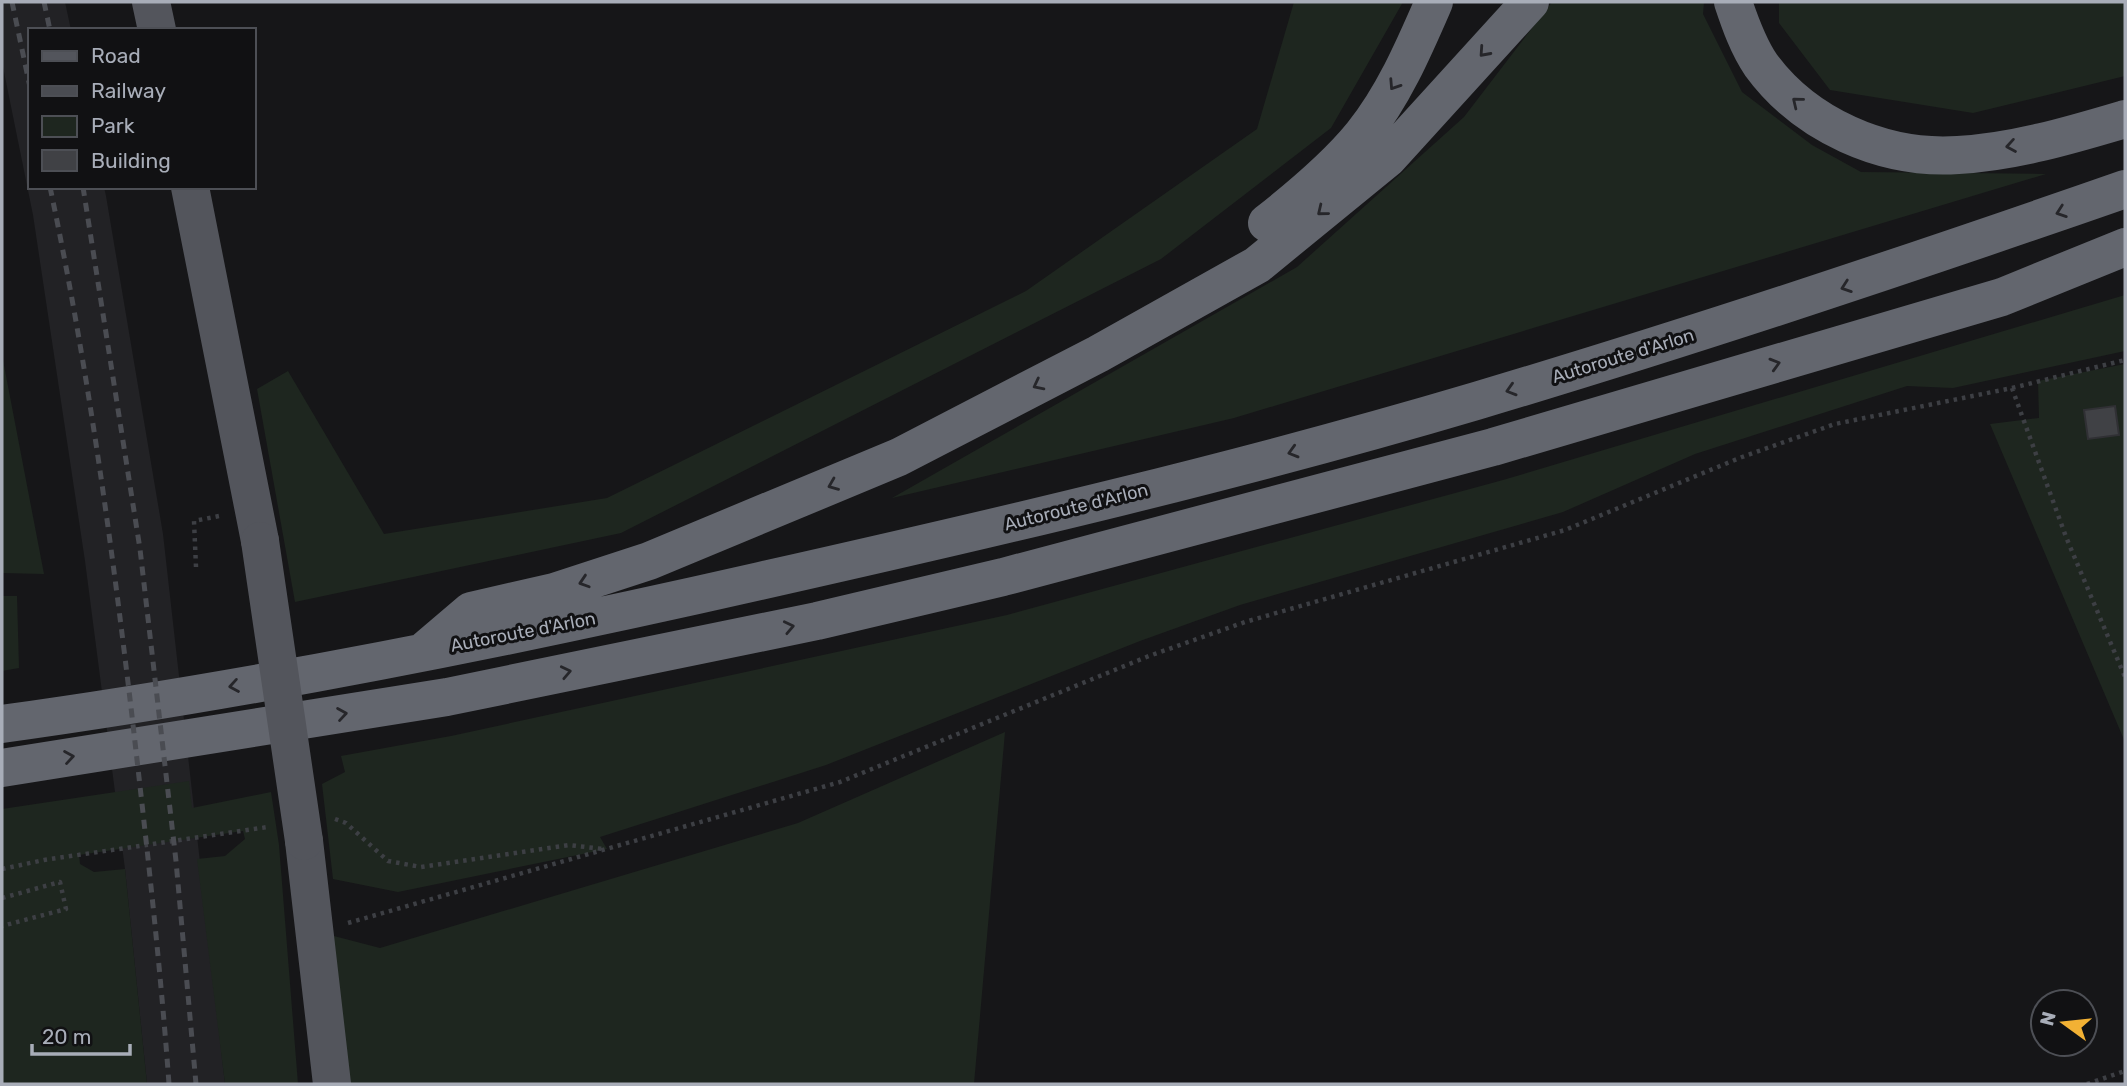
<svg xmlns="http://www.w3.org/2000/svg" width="2127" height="1086" font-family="Rubik,sans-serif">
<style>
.built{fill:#222225}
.green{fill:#1e261f}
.building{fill:#404145;stroke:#303034;stroke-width:2}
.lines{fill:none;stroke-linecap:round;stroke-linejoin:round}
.path{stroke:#3d3f44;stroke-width:4.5;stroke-dasharray:3.5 5;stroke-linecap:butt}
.major{stroke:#53555c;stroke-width:38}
.highway{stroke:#63666e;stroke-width:38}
.rail{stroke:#4a4c52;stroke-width:5;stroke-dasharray:9 7;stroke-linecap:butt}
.major-bridge{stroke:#53555c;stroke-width:38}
.oneway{stroke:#26262a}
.labels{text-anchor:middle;stroke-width:6;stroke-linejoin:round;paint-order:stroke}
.street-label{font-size:18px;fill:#a8adb8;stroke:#111113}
</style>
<rect width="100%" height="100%" fill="#161618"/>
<path class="built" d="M2,2H65L71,30H30V187H104L106,196L163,534L225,1084H147L125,869L85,561L33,215L2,62Z"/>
<path class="green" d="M1294,2H1403L1331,128L1161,259L621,533L295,602L257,389L288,371L384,534L607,498L1026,291L1257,129Z
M1552,2H1704L1703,14L1742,92L1812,145L1861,172L2046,174L1234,418L892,498L1297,267L1464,117Z
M1779,2H2125V76L1973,113L1830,90L1779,23Z
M2125,295V351L1953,388L1907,386L1695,454L1563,512L1240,605L1140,641L826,765L600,837L607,849L398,892L333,879L322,784L345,772L341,756L451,736L1007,615L1503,480Z
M2,355L44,574L2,573Z
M2125,364V742L1990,424L2039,418L2038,381Z
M2,596H17L19,668L2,671Z
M1005,732L974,1084H342L330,935L380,948L798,823Z
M189,781L192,808L271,792L279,845L298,1084H225L197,859L225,856L245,839L243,831L79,855L80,864L94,872L125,869L147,1084H2V809Z"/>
<path class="building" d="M2115,406L2119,435L2088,439L2084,410Z"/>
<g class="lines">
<path class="path" d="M2012,388L2125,360
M196,567L194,521L219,516
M335,819L346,823L388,861L421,867L569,845L603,849
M2,869L44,860L268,827
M2,898L60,882L66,909L2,926
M348,923L840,782L1149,656L1245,622L1565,530L1742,457L1835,424L2012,388L2066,537L2125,677
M2087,1084L2125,1071"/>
<path class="major" d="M151,2L157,30
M190,187L260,541
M304,841L332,1084"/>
<path class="highway" d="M1733,2C1740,23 1748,46 1761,65C1805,125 1883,160 1958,155C2014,152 2071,135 2125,119
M1267,223C1300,197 1336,167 1362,135C1394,95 1414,48 1434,2
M424,651L471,611L554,592L649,561L899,457L1098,354L1257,265L1388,158L1530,2
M2,724C256,689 509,638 760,581C1000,527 1240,471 1476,401C1694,336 1910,264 2125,189
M2,768L447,697L817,621L1003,577L1493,447L1710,383L2002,297L2125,247"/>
<path class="rail" d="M12,2L30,87
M44,2L50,30
M50,187C87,362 111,538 132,716C146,838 160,961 169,1084
M83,187L140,549L176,861L196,1084"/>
<path class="major-bridge" d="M260,541L304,841"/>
</g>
<defs><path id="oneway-chevron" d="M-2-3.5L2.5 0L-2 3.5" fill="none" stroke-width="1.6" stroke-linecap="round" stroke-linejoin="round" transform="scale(1.75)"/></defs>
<g class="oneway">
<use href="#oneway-chevron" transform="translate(1484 52) rotate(132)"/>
<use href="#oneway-chevron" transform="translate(1394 85) rotate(123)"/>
<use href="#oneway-chevron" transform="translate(1797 102) rotate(-141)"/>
<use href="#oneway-chevron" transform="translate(2011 146) rotate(170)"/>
<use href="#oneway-chevron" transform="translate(1322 211) rotate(141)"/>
<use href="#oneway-chevron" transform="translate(2061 212) rotate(161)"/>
<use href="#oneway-chevron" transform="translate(1846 287) rotate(161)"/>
<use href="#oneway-chevron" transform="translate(1775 364) rotate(-16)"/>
<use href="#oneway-chevron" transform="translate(1038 385) rotate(153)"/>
<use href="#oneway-chevron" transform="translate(1511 390) rotate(163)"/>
<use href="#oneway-chevron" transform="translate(1293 452) rotate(164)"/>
<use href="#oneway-chevron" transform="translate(833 485) rotate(158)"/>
<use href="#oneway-chevron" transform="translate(584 582) rotate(162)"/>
<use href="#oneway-chevron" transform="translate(789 627) rotate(-12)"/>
<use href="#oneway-chevron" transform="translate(566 672) rotate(-12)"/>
<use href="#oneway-chevron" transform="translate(234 686) rotate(170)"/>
<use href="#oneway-chevron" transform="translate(342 714) rotate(-9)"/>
<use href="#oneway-chevron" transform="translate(69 757) rotate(-9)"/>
</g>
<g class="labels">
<g class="street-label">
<text transform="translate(1623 356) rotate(-17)" y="6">Autoroute d'Arlon</text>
<text transform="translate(1076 507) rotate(-14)" y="6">Autoroute d'Arlon</text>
<text transform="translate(523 632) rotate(-11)" y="6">Autoroute d'Arlon</text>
</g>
</g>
<rect width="2127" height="1086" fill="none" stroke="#a8adb8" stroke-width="7"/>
<rect x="28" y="28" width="228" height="161" fill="#111113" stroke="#4d4f55" stroke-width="2"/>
<rect x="42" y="51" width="35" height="10" fill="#53555c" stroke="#4d4f55" stroke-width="2"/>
<text x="91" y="63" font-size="21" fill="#a8adb8">Road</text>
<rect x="42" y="86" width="35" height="10" fill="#4a4c52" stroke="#4d4f55" stroke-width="2"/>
<text x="91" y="98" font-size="21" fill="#a8adb8">Railway</text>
<rect x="42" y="116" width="35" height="21" fill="#1e261f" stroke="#4d4f55" stroke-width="2"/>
<text x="91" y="133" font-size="21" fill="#a8adb8">Park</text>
<rect x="42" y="150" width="35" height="21" fill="#404145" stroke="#4d4f55" stroke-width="2"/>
<text x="91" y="168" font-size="21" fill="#a8adb8">Building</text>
<g transform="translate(2064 1023) rotate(285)"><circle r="33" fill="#111113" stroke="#4d4f55" stroke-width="2"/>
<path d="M0-5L12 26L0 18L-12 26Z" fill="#f2b134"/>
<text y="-10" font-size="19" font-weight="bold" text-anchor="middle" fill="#a8adb8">N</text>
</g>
<path d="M32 1044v10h98v-10" fill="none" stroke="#a8adb8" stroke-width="3.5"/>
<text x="42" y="1044" font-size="21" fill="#a8adb8" stroke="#111113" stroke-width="5" paint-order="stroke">20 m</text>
</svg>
